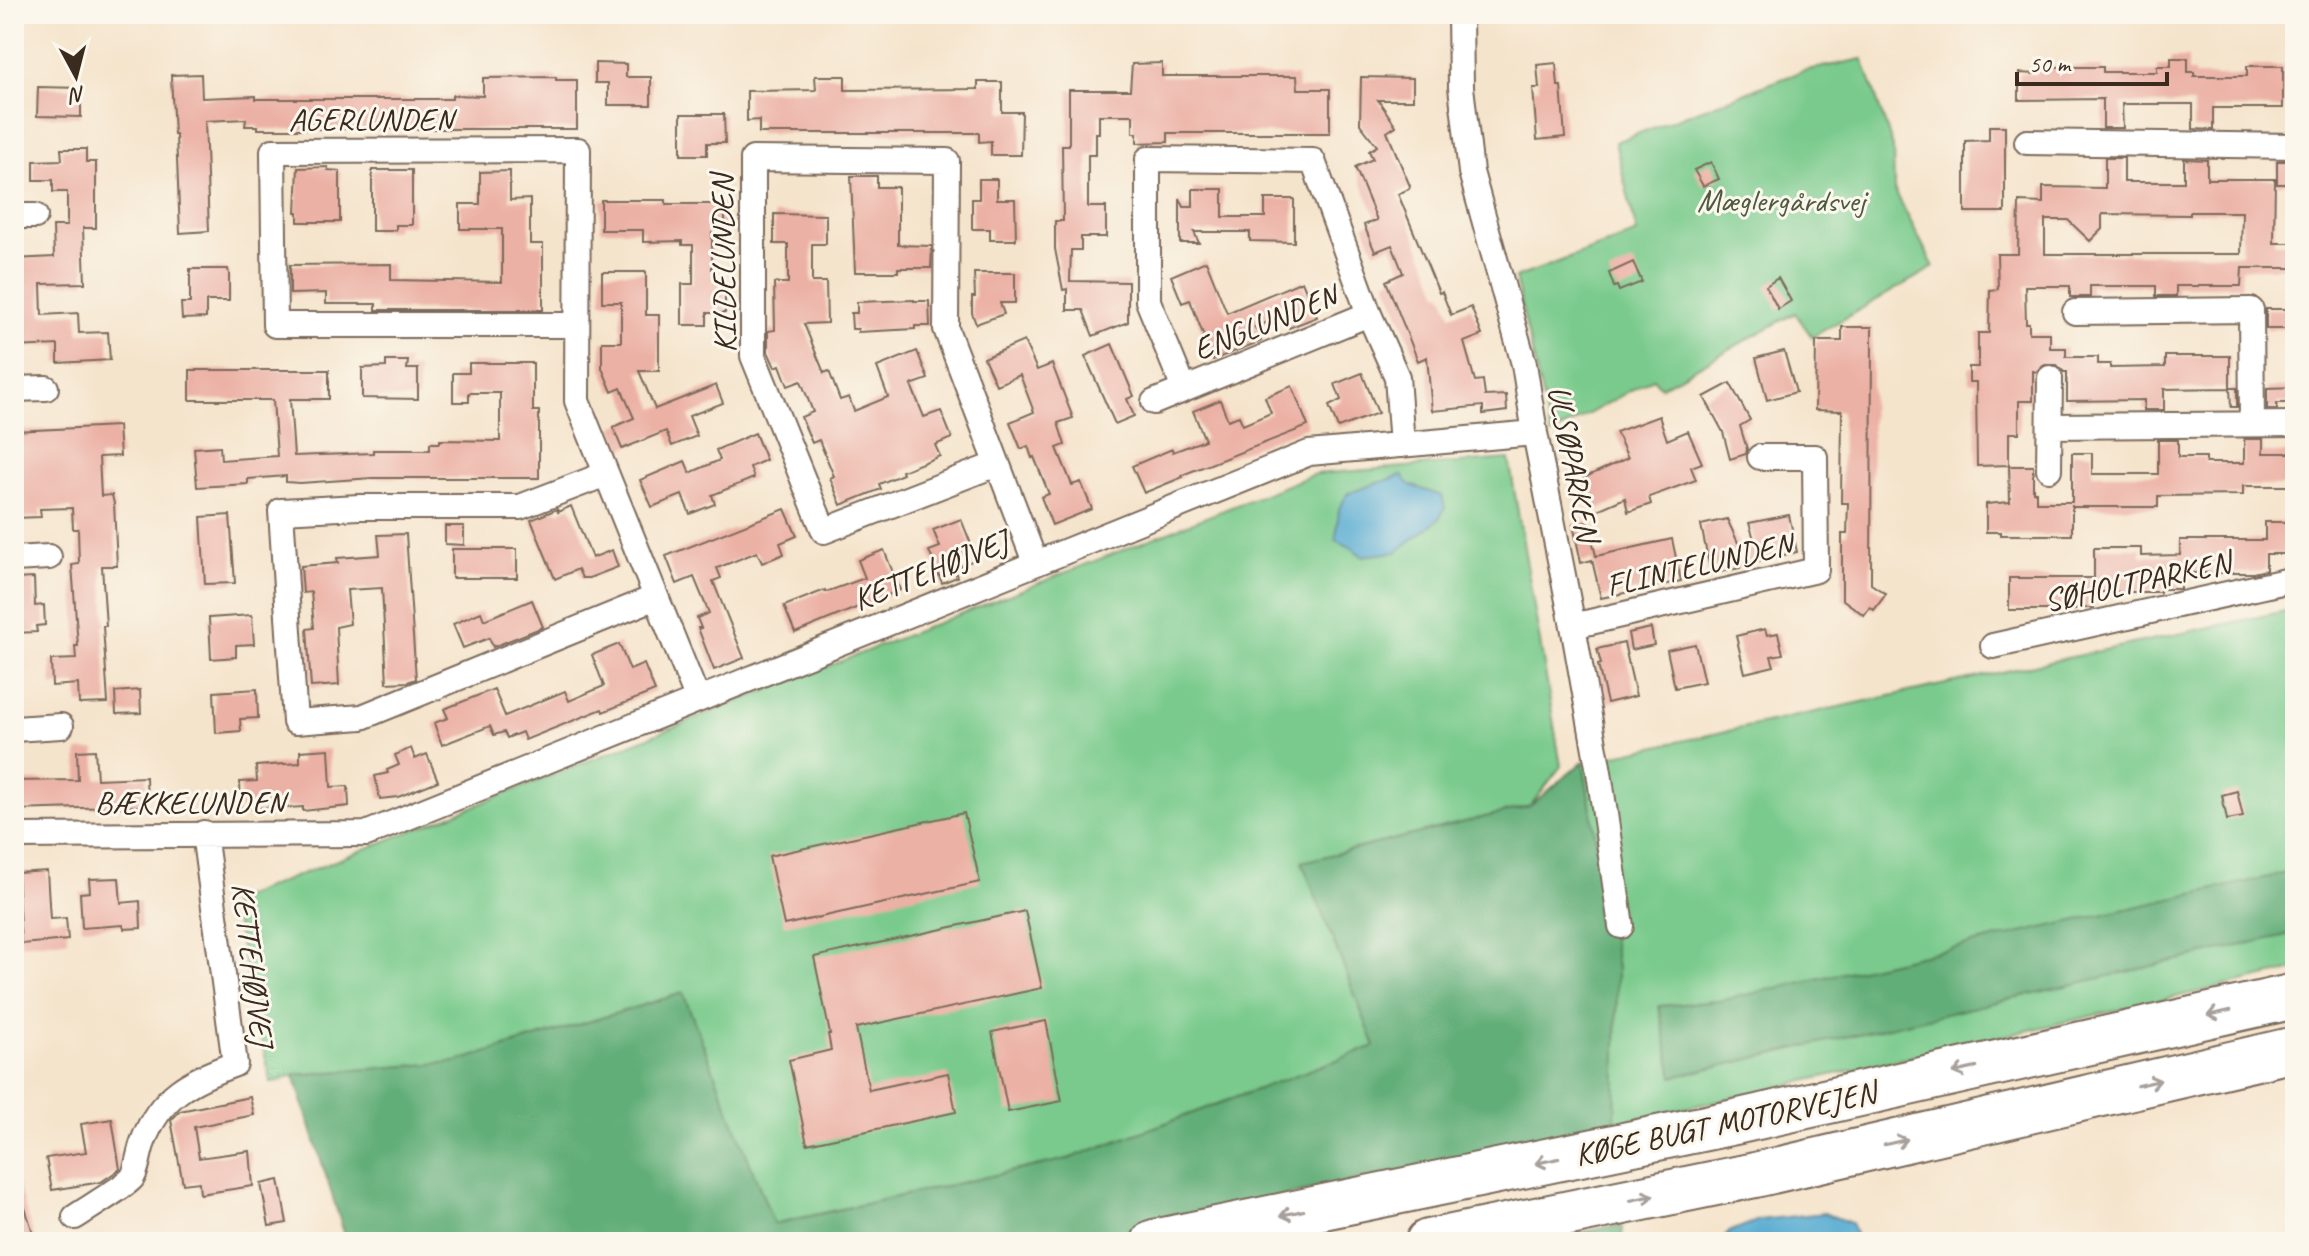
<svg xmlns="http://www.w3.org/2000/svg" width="2309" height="1256" font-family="Caveat,sans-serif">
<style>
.green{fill:#79ca8c;stroke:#5a7a55;stroke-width:2}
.forest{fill:#62ae78;stroke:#4e6c4b;stroke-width:2}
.water{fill:#56abd2;stroke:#486a78;stroke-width:2}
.building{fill:#ecb1a5;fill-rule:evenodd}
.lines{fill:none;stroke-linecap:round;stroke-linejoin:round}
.minor-casing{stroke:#7c6b5b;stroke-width:28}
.motorway-casing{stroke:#7c6b5b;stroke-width:48}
.minor{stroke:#fff;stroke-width:24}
.motorway{stroke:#fff;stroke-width:44}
.oneway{stroke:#a79f9a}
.labels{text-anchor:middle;stroke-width:6;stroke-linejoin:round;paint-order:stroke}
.street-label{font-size:32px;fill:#3b2a1e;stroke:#fbf7ec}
.park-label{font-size:32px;fill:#4e5a3f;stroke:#fbf7ec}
</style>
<rect width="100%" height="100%" fill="#fbf7ec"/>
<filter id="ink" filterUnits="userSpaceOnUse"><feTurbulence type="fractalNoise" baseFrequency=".0125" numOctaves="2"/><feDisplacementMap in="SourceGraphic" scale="16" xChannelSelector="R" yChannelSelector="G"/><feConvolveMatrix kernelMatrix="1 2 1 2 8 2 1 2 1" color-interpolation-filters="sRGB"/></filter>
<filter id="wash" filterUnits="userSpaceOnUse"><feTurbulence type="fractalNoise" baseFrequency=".006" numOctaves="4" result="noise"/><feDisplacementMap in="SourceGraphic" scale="32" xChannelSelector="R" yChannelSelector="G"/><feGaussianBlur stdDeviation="1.8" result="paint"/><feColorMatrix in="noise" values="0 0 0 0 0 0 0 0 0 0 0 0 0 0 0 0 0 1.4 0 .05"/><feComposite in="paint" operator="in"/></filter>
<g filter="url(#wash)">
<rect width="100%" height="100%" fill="#f5e4cc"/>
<path class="green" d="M1863,59L1893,147L1894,189L1934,267L1812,337L1795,313L1661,387L1653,378L1551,435L1515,278L1637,233L1615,142L1803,71Z
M1509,459L1561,766L1530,806L1303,862L1375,1046L1068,1159L773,1224L683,993L456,1062L295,1075L271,1083L231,902L1315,474Z
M2295,609V970L1615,1124L1617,968L1583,762Z"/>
<path class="forest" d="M1583,762L1617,968L1615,1124L1076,1242H347L294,1075L456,1062L683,993L774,1224L1068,1159L1375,1046L1302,862L1530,806Z
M2295,871V933L1673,1077L1659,1006L1719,1001Z
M1622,1224L1623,1242H1536Z"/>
<path class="water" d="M1402,475L1410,485L1442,496L1445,508L1438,520L1396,552L1362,556L1351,547L1336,540L1339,509L1348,493Z
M1824,1213L1851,1223L1858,1242H1722L1728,1232L1759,1220Z"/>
<g id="blocks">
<path class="building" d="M2171,58H2188V72H2194V76H2247V66H2283V108H2213V130L2193,129V104H2122L2123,128H2103V99L2019,100V73L2037,74V67H2103V72H2157V66H2171Z
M595,63L626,64V77H651V105H608V83H595Z
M1162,63V76H1297L1298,89H1330V133H1168V142L1137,143V133H1133V115H1099V133H1096V155H1088V207H1106V237H1081V250H1071L1070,281L1128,282V322L1093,336L1083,310H1067V289L1063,290L1055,249V221H1063L1062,145H1069V90H1130L1132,64Z
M1556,63L1558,86H1561L1565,137L1537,140L1533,88H1539L1537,65Z
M201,74L202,98L256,96V99H452V95L483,96V78L556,77V80H577V129H258V126H245L246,119L205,121L209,231L180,233L176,135H174L171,75Z
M815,76H845V90L978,89V82H1002V112H1022L1021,155H991V141L979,142V133H759V120L747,121V91L816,90Z
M1361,77L1413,78V100H1378L1396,126L1387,132L1410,186L1409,189L1398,194L1439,293L1442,292L1451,315L1471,307L1482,335L1464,342L1475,381L1483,380L1485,396L1506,395L1507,411L1483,414V406L1432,411L1427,357L1418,361L1386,281L1403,273L1392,245L1375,252L1364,225L1377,220L1355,167L1373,159L1369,151L1377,146L1360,124Z
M38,87L81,88V117L37,116Z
M681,114H724L725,143H707V155H681Z
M1989,126H2005V212H1965V141L1989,140Z
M61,149H86V162H96V228H83L85,283L41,284L42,315L78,313L79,333L108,332L110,360L58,363V345L14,347V259L54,257L53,226H67V192H53V180H34V161L62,160Z
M2105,158H2124V182H2184V159L2207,160V179H2275L2274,243H2295V268H2242L2241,286H2176V296H2156V286H2090V297H2070V286H2025L2026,323H2029V333H2050V348H2066V357H2098V364H2110V368L2165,367V356H2230V388L2164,389V410H2144V400L2067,401V372H2064L2057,365H2043L2037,372L2033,371V401H2019V433H2009V465L1977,466L1976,382H1969V367H1978V333H1989L1990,290L1998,289L1997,254H2018L2019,202L2043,203V187L2105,188ZM2190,212H2242L2241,254H2045V220H2068L2090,241L2102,229V214L2190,215Z
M2277,161H2295V184H2277Z
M1711,162L1719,179L1703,186L1694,170Z
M328,167V170L340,171V222H298V212H296L298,168Z
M372,170H412V225H396V230H391V231H372Z
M510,171V200L530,199V244H543V310H376V304H326V293L290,294V265L391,264V280L502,282V229H460V204H480V172Z
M851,176H877V187H898V245L932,246L931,268H898V272H855Z
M979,179H997V199H1015L1016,240H990V229H972V199H979Z
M1193,189H1223V217H1265V199H1294V242L1250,241V232H1194L1199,243H1180V198L1184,207H1193Z
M601,200H666V204H725V233H712V269H714V283H725V313H707V325H682V284H693V245H682V241L643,242V230H601Z
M774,214L826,215V244H812V282H826L827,323L804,324L824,373L829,371L840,400L849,397L854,411L888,397L877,367L917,351L928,379L911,385L924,417L941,411L952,438L935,445L940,456L902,471L903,474L879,484L881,489L841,505L830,478L834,476L819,440L812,443L801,417L813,412L801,381L788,386L780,365L775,367L768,352V331L775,330L774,283H788V244H774Z
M1206,261L1227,313L1302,281L1317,317L1289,328L1284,316L1255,327L1261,341L1213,360L1190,300L1182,303L1171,276Z
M1633,262L1642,282L1619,291L1617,286L1614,287L1609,273Z
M190,269H228L229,274V301H206V318L182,319L181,303H190Z
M602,272H646V315H659V371H639L655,409L716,385L723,403L689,416L697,436L672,446L666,431L622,449L613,427L634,418L621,388L612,392L602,368V342H621V302H602Z
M974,273H1015V303H1000L1004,314L976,324L972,313V297H975Z
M1778,278L1791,301L1778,309L1766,286Z
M914,300V301H929L930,326H915V329L858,332V329H852L851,313H857V302Z
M2266,309H2295V329H2266Z
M1842,327H1872L1871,584L1886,594L1874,610L1870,607L1864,615L1842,599V534H1847L1848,503H1841L1842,411L1815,410L1816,341H1842Z
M1024,341L1037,370L1052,364L1073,418L1058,423L1065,445L1057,448L1072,485L1081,482L1092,509L1052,525L1041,497L1049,494L1034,457L1032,458L1028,446L1021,449L1010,422L1034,412L1020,375L996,385L984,358Z
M1112,344L1134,396L1127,399L1134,416L1115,424L1085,356Z
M1784,351L1796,392L1767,400L1756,358Z
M386,361H408L407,369H418V399L362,398V368L386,367Z
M469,363H533V411H539V478H373L300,483L286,482V476L248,479V484L197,487L194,448L220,446L221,460L277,456L273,400H190V370H329V399H290L294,456L373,453V450H430V443H440V440L500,441V393H469V402H453V373H469Z
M1362,373L1378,413L1338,428L1329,406L1341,400L1335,384Z
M1730,383L1750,420L1740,426L1747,449L1746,454L1730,459L1723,432L1704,397Z
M1292,386L1308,426L1182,475L1183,477L1144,493L1132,466L1172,449L1173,452L1205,440L1193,411L1220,400L1228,420L1239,416L1243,425L1271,413L1265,397Z
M2295,387V403H2277V409H2267V388Z
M2230,388H2237V407H2231Z
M1659,416L1667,440L1688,431L1702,463L1691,467L1696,480L1649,497L1651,504L1628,512L1625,498L1593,512L1579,480L1628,458L1616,432Z
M118,426L120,456L99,457L101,496L112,495L114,504L117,566H102L106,626H103L108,703L79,704L78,684L52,686L51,660L76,659L75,646H78L72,565L79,564L78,529H73L72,508L40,509L41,517L14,518V431Z
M755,433L766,460L750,467L754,478L712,495L715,504L690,514L682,495L652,507L640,480L685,461L690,473L720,460L716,450Z
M2244,439H2263V453H2295V486H2243V495L2158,496V507H2072V505V535H2001V532H1986V504L2010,502L2009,466H2033V492H2036V502H2072V453H2092V474H2158V440H2178V457H2206V463H2244Z
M571,506L592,558L612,550L618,567L589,578H582L578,569L555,579L531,520L557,509L558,512Z
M785,509L797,536L780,543L784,554L762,563L757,552L717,568L721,578L713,581L744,658L714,670L698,628H701L697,618L709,613L694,577L677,584L666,556Z
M230,515L235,583L205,584L201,517Z
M1789,515L1797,552L1740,565V568L1711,574L1701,525L1727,519L1740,547L1755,542L1749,523Z
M961,519L977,559L954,568L957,577L942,583L929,551L940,547L933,530Z
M1588,522L1596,556L1672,539L1681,581L1601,598L1592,560L1581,563L1573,524Z
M2265,522H2295V554H2266V570L2253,573H2180V589H2160V592H2094V608H2075V610H2009V578H2094V548H2141V556L2180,555V540H2265Z
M445,526H464V545L445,544Z
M406,534L416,679L408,682L387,683L382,588L347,590L350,624L336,627L339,685L311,687L307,629L314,628L311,592L303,593L301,566L338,563L337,558L380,555L378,535Z
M452,549H517V578H452Z
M884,550L900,590L795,633L784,606L825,590L826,592L865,578L858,560Z
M34,578L35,606L44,605L45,625L36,626L37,632L14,633V579Z
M532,600L543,627L493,647L489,638L463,648L453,624L481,612L484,620Z
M252,615L254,644L236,645V657L211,659L209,618Z
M1651,628L1654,645L1631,650L1628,633Z
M1765,629L1767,635L1778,633L1783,654L1771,656L1774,666L1745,673L1736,636Z
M1624,643L1636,696L1607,703L1598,665L1601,664L1597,649Z
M619,644L630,670L644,664L655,691L603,712L602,709L525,740L522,732L507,738L504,732L494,735L490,726L442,745L434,723L448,718L444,709L494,689L505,716L565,691L569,701L604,686L592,655Z
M1695,644L1704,682L1675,688L1667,650Z
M257,689L258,718L240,719L241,731L216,733L214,692Z
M140,690L141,713L116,714L115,692Z
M411,748L415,759L427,754L438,781L398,797L380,799L375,776L388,773L387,770L399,765L395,755Z
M329,749L331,787L348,786L349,806L303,811V807L287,808V806L241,809L240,782L257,781L256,766L300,763V751Z
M95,750L97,779L146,777L147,806L14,810V781L78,780L77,751Z
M2237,791L2243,817L2227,820L2222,795Z
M964,813L980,882L784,925L769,856Z
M47,871L50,919L66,918L68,940L21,944L17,873Z
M119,878L121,903L140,901L141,928L124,929L123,925L82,928L80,893L90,892L89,879Z
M1025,911L1042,988L856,1028L869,1090L948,1073L956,1112L807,1144L789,1060L831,1050L828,1034H830L814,957Z
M1046,1021L1062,1101L1008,1112L992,1032Z
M250,1097L254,1115L194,1127L199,1158L250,1151L253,1186L200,1194L199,1182L183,1184L171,1120L180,1111Z
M112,1119L120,1169L101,1182L52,1190L46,1158L86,1152L81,1124Z
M279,1180L287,1223L269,1226L261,1184Z
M17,1183L36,1242H14V1184Z"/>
</g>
</g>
<g filter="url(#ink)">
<use href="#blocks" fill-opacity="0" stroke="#7c6b5b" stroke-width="2"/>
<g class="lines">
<g class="minor-casing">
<path id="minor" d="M1460,14L1461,87L1471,172L1524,364L1535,433L1573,626L1599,772L1621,926
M2027,142L2295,146
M14,216H35
M2075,312L2251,310L2252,424
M577,325H275L273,151L578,150L577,401L697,698
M14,389L46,388
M1184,389L1148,301V159L1313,161L1369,314L1397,377L1402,445
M1154,402L1369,314
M2050,426L2295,424
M997,464L824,531L753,356V159L947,161L946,329L1035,562
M2049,469L2050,378
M606,474L520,507H359L281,511L295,722L362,717L656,597
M14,559L49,557
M1573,626L1816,570L1815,457H1760
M1993,646L2295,579
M14,729L61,726
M14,836L366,834L1309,453L1535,433
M75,1217C85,1210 127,1185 132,1178C137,1172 139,1151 143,1142C160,1095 191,1080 235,1064L204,833"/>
</g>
<g class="motorway-casing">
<path id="motorway" d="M1154,1242L1735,1122L2295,996
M1428,1242L1755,1175L2295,1049"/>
</g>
<use href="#minor" class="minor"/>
<use href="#motorway" class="motorway"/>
</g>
<defs><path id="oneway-shaft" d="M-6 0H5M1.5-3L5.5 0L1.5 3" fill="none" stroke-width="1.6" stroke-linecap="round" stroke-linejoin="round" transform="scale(2)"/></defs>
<g class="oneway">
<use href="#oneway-shaft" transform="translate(2219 1013) rotate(167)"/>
<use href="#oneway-shaft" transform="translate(1965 1070) rotate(167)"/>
<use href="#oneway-shaft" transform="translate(2149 1083) rotate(-13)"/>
<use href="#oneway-shaft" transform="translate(1896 1142) rotate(-13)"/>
<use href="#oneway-shaft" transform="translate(1547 1161) rotate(168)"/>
<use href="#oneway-shaft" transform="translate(1642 1198) rotate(-12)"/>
<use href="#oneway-shaft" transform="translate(1292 1213) rotate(168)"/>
</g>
</g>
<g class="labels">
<g class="street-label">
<text x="371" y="130">AGERLUNDEN</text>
<text transform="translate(723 264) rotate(-91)" y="11">KILDELUNDEN</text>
<text transform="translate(1265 322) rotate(-22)" y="11">ENGLUNDEN</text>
<text transform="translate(1574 463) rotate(79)" y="11">ULSØPARKEN</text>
<text transform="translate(1699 564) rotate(-13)" y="11">FLINTELUNDEN</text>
<text transform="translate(930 570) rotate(-22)" y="11">KETTEHØJVEJ</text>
<text transform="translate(2137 581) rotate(-12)" y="11">SØHOLTPARKEN</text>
<text x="190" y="813">BÆKKELUNDEN</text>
<text transform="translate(253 964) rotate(83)" y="11">KETTEHØJVEJ</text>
<text transform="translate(1725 1123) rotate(-12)" y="11">KØGE BUGT MOTORVEJEN</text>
</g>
<g class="park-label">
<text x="1781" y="211">Mæglergårdsvej</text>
</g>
</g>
<rect width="2309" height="1256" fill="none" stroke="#fbf7ec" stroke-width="48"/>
<g transform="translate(76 76) rotate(173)" stroke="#fbf7ec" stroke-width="6" paint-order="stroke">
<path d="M0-6L14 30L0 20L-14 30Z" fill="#3b2a1e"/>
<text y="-12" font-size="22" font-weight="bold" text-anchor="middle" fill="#3b2a1e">N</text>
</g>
<path d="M2017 72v12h150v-12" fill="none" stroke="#3b2a1e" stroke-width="4"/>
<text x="2029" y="72" font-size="24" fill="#3b2a1e" stroke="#fbf7ec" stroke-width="6" paint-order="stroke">50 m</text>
</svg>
